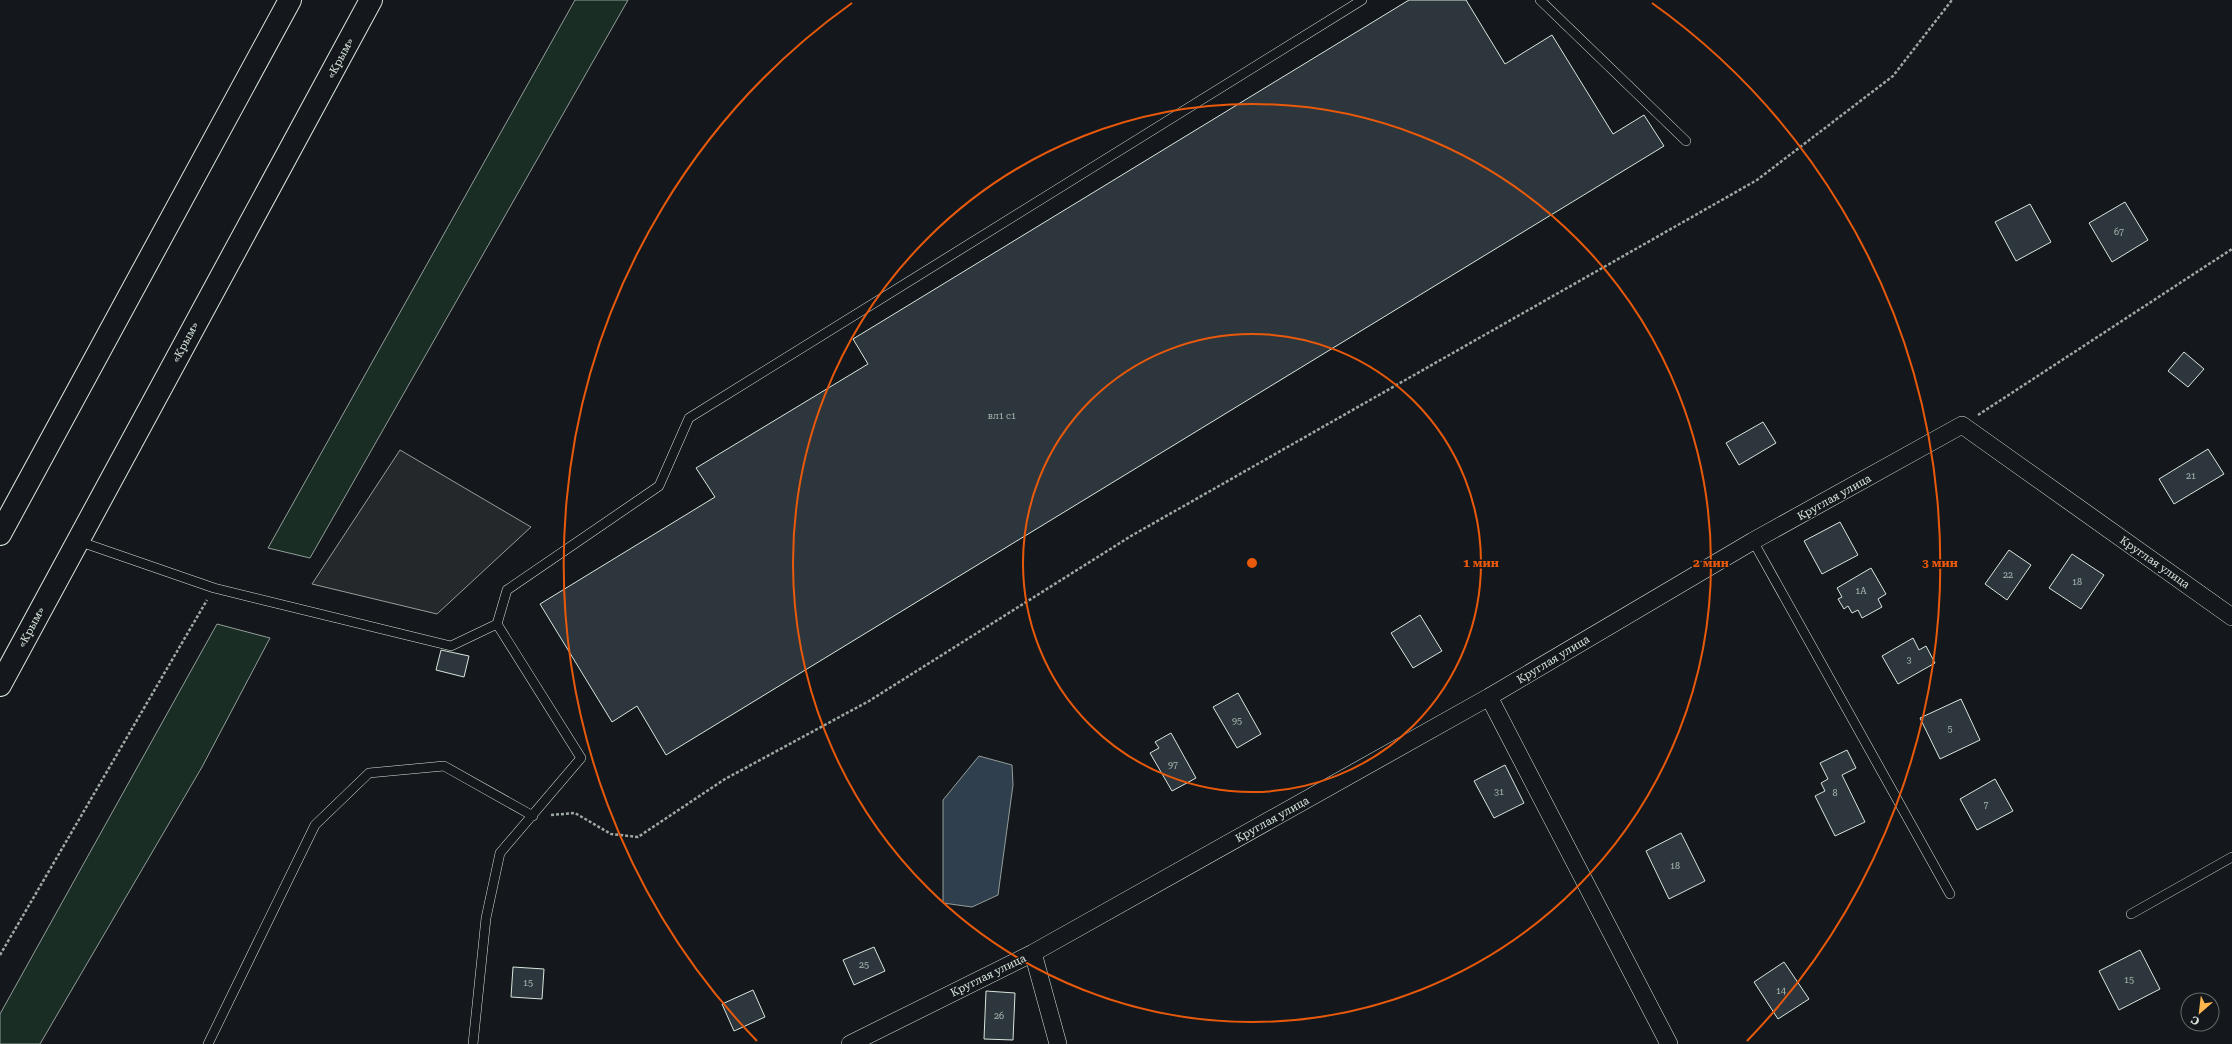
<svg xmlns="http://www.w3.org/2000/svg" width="2232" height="1044" font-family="'Roboto Serif',serif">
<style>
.green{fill:#1a2d24;stroke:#939e99}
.parking{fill:#24282b;stroke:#939e99}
.water{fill:#2f3f4d;stroke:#939e99}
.building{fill:#2c363c;stroke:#d8e6dc}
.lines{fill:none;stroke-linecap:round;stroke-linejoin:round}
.service-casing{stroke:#d8e6dc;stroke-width:10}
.minor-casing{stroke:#d8e6dc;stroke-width:18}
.motorway-casing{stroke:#d8e6dc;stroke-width:24}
.path{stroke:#9da8a2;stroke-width:2.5;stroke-dasharray:3 2;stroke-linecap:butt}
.service{stroke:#14181c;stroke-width:9}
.minor{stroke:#14181c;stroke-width:17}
.motorway{stroke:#14181c;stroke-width:22}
.ring{fill:none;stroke:#e8590c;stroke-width:2}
.labels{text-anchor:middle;stroke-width:3;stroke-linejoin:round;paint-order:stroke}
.number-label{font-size:9px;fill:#adbab4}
.street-label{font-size:11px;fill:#d8e6dc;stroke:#14181c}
.centre{fill:#e8590c;stroke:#14181c;stroke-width:2}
.ring-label{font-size:12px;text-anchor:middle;font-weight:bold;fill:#e8590c;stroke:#14181c;stroke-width:3;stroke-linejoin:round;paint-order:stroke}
</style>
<rect width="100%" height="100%" fill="#14181c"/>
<path class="green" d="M575,0H628L310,558L268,548Z
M217,624L270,638L202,767L40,1044H0V1014Z"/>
<path class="parking" d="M400,450L531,527L437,614L312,584Z"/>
<path class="water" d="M979,756L1012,765L1013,785L998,895L972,907L943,903V800Z"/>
<path class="building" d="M1409,0H1466L1505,64L1552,35L1613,134L1644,115L1664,146L666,755L637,706L612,722L540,604L715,497L696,468L868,364L853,339Z
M2125,202L2148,240L2112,262L2089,223Z
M2030,204L2051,242L2016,261L1995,222Z
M2184,352L2204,369L2188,387L2168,371Z
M1763,422L1776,443L1739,465L1726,443Z
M2208,449L2224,474L2174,504L2159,479Z
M1840,522L1858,555L1822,574L1804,541Z
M2009,550L2031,565L2007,600L1985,584Z
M2072,554L2104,575L2081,609L2049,588Z
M1871,568L1886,594L1878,599L1882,607L1862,618L1858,610L1852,613L1848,606L1844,609L1838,599L1842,597L1837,588Z
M1420,615L1442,651L1413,668L1391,633Z
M1913,638L1919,650L1926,646L1935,663L1898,684L1882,656Z
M441,650L469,656L464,677L436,670Z
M1238,693L1261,734L1237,748L1213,707Z
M1961,699L1980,740L1940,759L1920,718Z
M1171,733L1196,778L1172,791L1150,753L1159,748L1155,742Z
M1847,750L1856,768L1842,775L1865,822L1835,836L1815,796L1825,791L1821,783L1828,779L1820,763Z
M1505,765L1524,803L1494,818L1474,781Z
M1995,779L2013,811L1977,830L1960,799Z
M1681,833L1705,881L1669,899L1646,851Z
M874,947L885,971L854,985L843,960Z
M2140,950L2160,989L2119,1010L2099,971Z
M1784,962L1809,999L1778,1019L1754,982Z
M513,967L544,969L542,999L511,997Z
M753,990L765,1017L734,1031L722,1004Z
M986,991L1015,993L1013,1040L984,1039Z"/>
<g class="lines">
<g class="service-casing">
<path id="service" d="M1540,0L1686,141
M78,541L214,588L451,646L497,624
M1753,541L1950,894
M2131,914L2232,857
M208,1044L315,825L369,773L444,766L533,816
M473,1044L486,918L500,853L581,758L497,624L507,590L659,486L689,418L1362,0"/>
</g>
<g class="minor-casing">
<path id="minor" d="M1489,697L1669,1044
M1033,953L1058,1044
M850,1044L1033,953L1489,697L1753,541L1962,425L2232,617"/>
</g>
<g class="motorway-casing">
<path id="motorway" d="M0,534L290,0
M0,685L371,0"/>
</g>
<path class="path" d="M1978,415L2232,249
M551,815L575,813L611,834L638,837L725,779L869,701L1131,536L1757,180L1893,76L1952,0
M0,955L207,600"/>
<use href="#service" class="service"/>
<use href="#minor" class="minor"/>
<use href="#motorway" class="motorway"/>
</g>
<g class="ring">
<circle cx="1252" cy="563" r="229"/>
<circle cx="1252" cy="563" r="459"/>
<path d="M757 1041A688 688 0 0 1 852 3M1652 3A688 688 0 0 1 1747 1041"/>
</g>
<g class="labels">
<g class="number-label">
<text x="2119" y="235">67</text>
<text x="1002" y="419">вл1 с1</text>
<text x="2191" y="479">21</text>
<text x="2008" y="578">22</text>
<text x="2077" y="585">18</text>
<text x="1861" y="594">1А</text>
<text x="1909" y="663">3</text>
<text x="1237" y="724">95</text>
<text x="1950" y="732">5</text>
<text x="1173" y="768">97</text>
<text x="1499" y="795">31</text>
<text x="1835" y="796">8</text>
<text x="1986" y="808">7</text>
<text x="1675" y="869">18</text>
<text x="864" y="968">25</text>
<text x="2129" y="983">15</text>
<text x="528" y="986">15</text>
<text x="1781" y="994">14</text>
<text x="999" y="1019">26</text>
</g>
<g class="street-label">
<text transform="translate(340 58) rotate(-62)" y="4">«Крым»</text>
<text transform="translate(185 342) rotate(-62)" y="4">«Крым»</text>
<text transform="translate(1834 497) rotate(-29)" y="4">Круглая улица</text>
<text transform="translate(2155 562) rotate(35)" y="4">Круглая улица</text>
<text transform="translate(31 627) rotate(-62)" y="4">«Крым»</text>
<text transform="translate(1553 659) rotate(-31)" y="4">Круглая улица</text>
<text transform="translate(1272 819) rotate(-29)" y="4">Круглая улица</text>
<text transform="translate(988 975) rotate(-26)" y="4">Круглая улица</text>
</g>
</g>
<circle cx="1252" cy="563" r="6" class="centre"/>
<g class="ring-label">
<text x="1481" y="567">1 мин</text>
<text x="1711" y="567">2 мин</text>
<text x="1940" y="567">3 мин</text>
</g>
<g transform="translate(2200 1012) rotate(208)"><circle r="19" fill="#14181c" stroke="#626a69"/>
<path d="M0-3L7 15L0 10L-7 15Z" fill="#ffb74d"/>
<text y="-6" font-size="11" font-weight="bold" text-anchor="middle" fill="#d8e6dc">С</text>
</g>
</svg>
